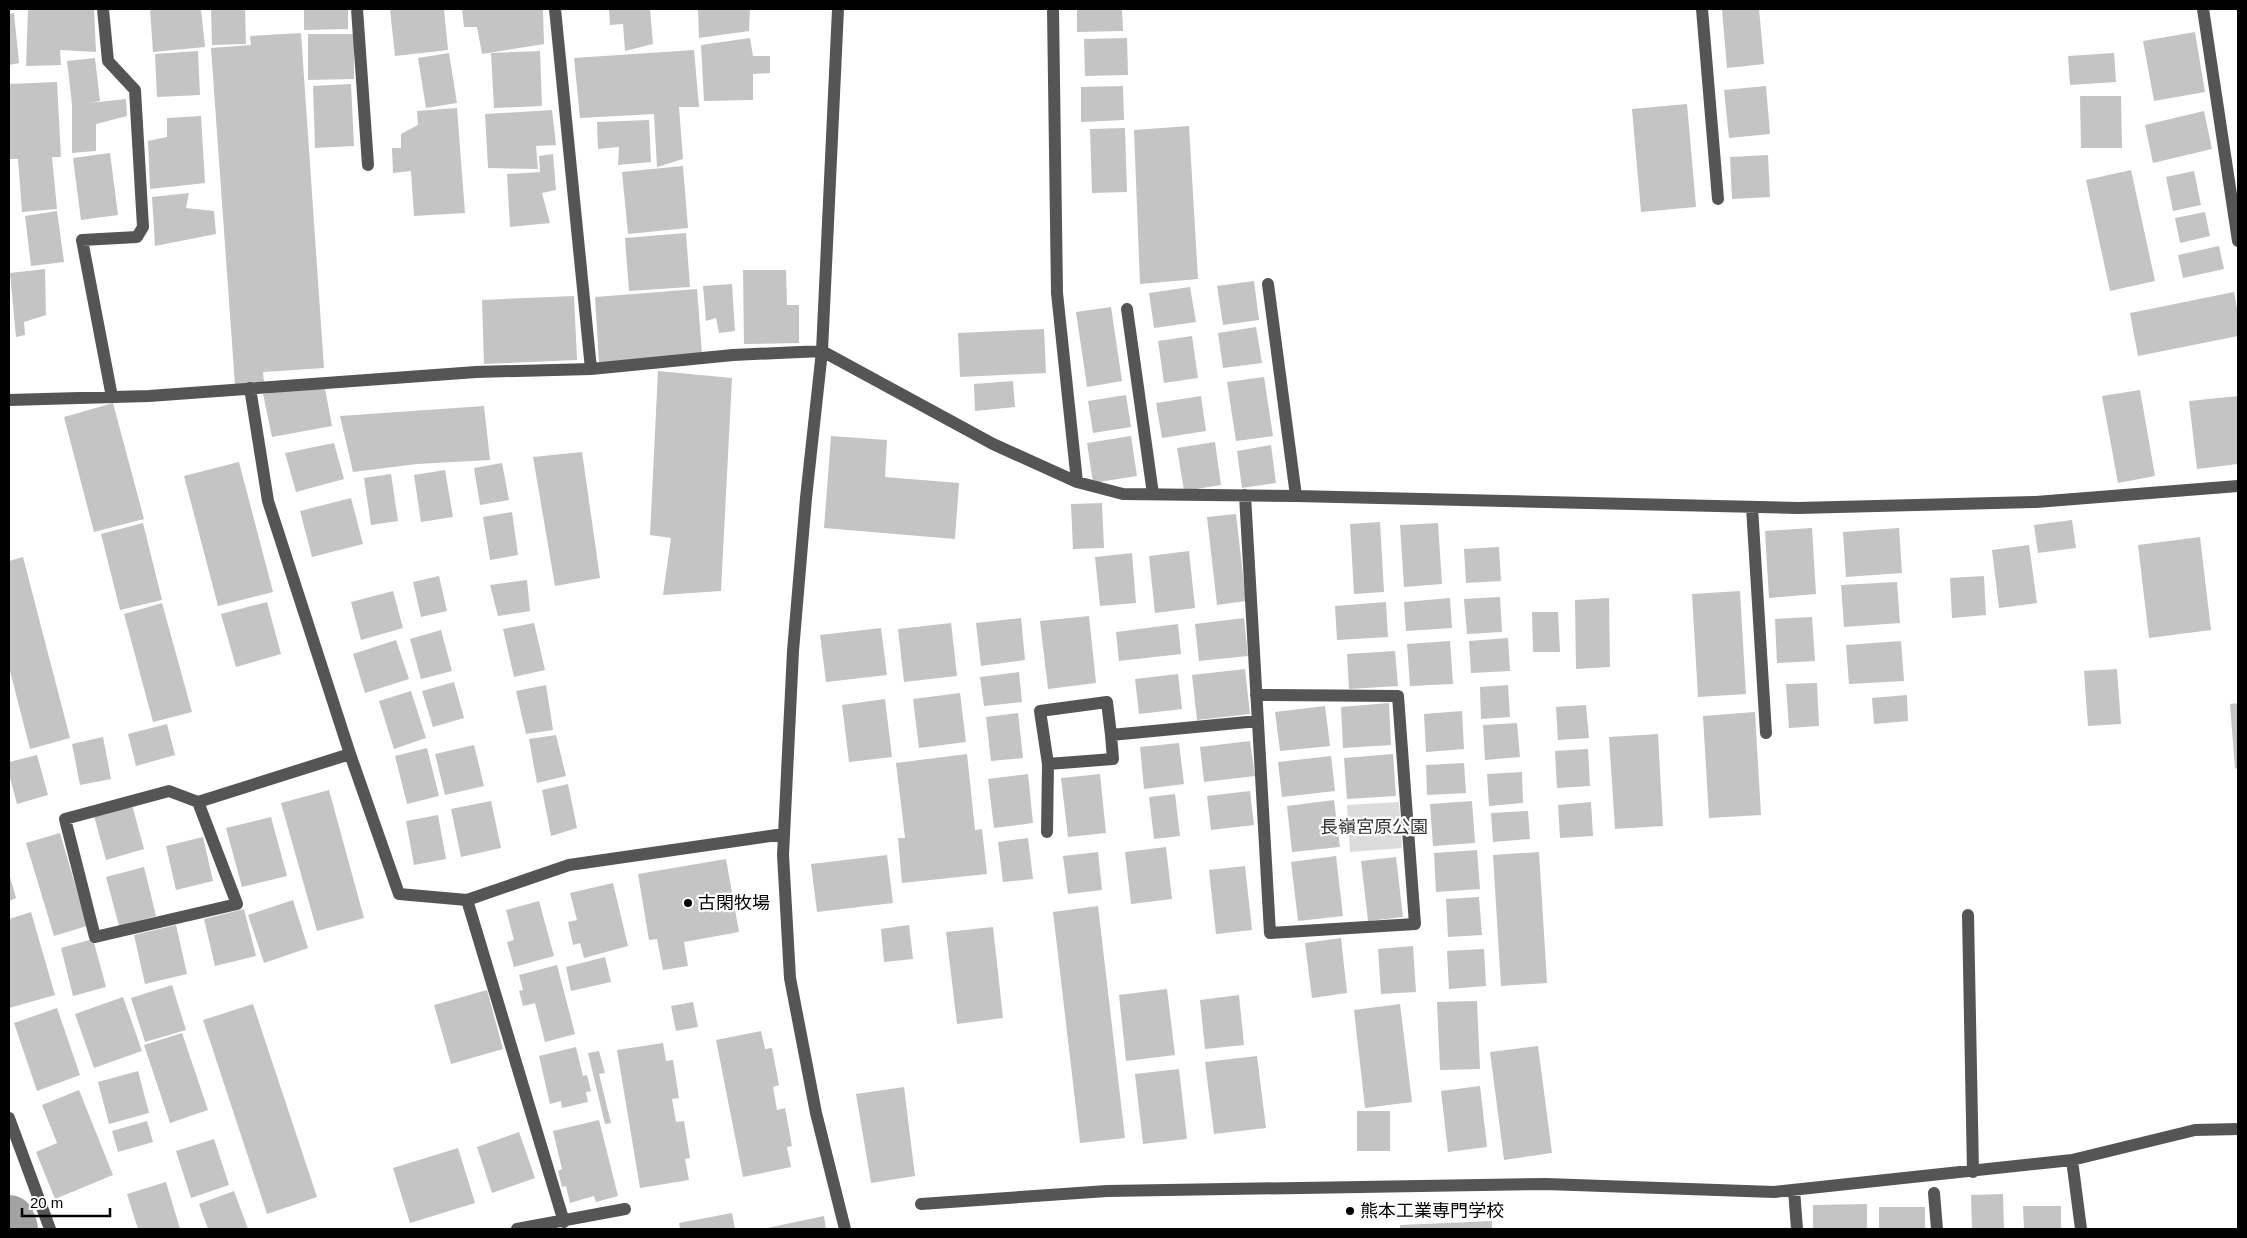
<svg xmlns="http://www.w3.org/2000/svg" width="2247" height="1238" font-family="Arial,'Noto Sans JP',sans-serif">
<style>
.green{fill:#dcdcdc}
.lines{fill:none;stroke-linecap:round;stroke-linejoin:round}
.river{stroke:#a3a3a3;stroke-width:52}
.building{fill:#c4c4c4}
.minor{stroke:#555;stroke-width:12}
.poi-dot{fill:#000;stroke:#fff;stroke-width:2}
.labels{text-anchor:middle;stroke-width:4.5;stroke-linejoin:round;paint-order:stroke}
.park-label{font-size:18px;fill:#333;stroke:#fff}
.poi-label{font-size:18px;fill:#000;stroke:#fff;text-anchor:start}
</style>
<rect width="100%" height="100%" fill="#fff"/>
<path class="green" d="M1399,802L1402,848L1350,852L1347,805Z"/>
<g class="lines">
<path class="river" d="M9,1221L12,1229"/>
</g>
<path class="building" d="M28,9H94L96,52L60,50L61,65L26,66Z
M150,9H201L205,47L153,52Z
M211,9H245L246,44L212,45Z
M304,9H348V29L304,30Z
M390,9H444L448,50L395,56Z
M462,9H543L544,44L482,54L477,27H464Z
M609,9H650L653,44L625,51L623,24L610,25Z
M698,9H750L749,31L699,38Z
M1077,9H1122L1123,31L1077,32Z
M1759,9L1764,64L1727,68L1722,10Z
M14,13L19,63L9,65V14Z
M2195,32L2205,92L2154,101L2143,41Z
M301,33L324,368L263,372L264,383L235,385L211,48L251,45L250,36Z
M308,34H354V79L308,80Z
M750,38L753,56H770V73L753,74V100L704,101L701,45Z
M1127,38L1128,75L1085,76L1084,39Z
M694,50L699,107H679L683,159L657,167L654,114L580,118L574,58Z
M198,51L200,95L157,97L155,54Z
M540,51L542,106L494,108L491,53Z
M449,53L457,103L426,108L418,58Z
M2114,53L2116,82L2070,85L2068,56Z
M95,58L100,101L89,103L126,99L127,116L96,124V151L72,153V104L67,61Z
M57,82L61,157H52L57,209L22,212L18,159H9V84Z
M351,84L354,146L315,148L313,86Z
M1123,86L1124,120L1081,122V87Z
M1766,86L1770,134L1729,138L1724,90Z
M2080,96H2121L2122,148H2081Z
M1687,104L1696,207L1641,212L1632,109Z
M457,108L465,213L414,216L411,171L393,173L392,148H401V134L418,125L417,111Z
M552,110L556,145L536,146L538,169L488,168L485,114Z
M2204,111L2212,149L2153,163L2145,125Z
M201,116L205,183L150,189L148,141L167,137V118Z
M649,120L651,162L618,165L619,147L598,149L597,122Z
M1189,126L1198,279L1140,284L1134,130Z
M1125,128L1127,192L1092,193L1090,129Z
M110,153L118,215L81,220L73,158Z
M553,154L556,190L542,193L550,223L510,227L507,174L540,172L539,156Z
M1768,155L1770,197L1732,199L1730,157Z
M683,166L688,228L628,234L622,172Z
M2131,170L2155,281L2110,291L2086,180Z
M2194,171L2201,205L2173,211L2166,177Z
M189,193L186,208L214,211L216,234L155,246L152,197Z
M57,211L64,262L31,266L25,216Z
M2205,212L2210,236L2180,243L2175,218Z
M686,233L690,287L629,291L625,238Z
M2219,246L2224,269L2183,278L2178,255Z
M45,269L46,315L24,322L25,335L16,337L10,273Z
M743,270H786L787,305H799V343L744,344Z
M1254,281L1259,320L1223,325L1217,286Z
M732,284L735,331L719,333L716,318L706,321L703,286Z
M1190,287L1196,322L1154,328L1149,293Z
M697,289L702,354L599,363L595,297Z
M2234,292L2238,314V336L2138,356L2130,313Z
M574,296L577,360L484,364L482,300Z
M1111,307L1122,381L1087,387L1076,312Z
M1256,327L1262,363L1223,368L1218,333Z
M1044,329L1046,373L960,377L958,333Z
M1192,336L1198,378L1164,383L1158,341Z
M658,371L732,378L721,591L663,595L671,538L650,535Z
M1264,377L1273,436L1236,441L1227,382Z
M1013,381L1015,407L975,411L974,384Z
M324,383L332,426L272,437L263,394Z
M2140,390L2155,476L2118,483L2102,396Z
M1126,395L1131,427L1093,433L1088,401Z
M1201,396L1206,431L1162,438L1156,403Z
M2238,396V464L2197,469L2189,401Z
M113,403L144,519L94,532L64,417Z
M484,406L490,460L417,464L353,472L340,416Z
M831,436L887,440L885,477L959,483L955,539L824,528Z
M1131,436L1137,476L1093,483L1087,443Z
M1215,442L1221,485L1184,491L1177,448Z
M334,443L344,479L296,492L285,453Z
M1271,445L1276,483L1242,488L1237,451Z
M582,452L600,578L555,586L533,457Z
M239,462L273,592L218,606L184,476Z
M502,463L509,500L480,505L474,468Z
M445,470L453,517L421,522L414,475Z
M391,474L398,521L371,525L364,478Z
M351,498L363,544L312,557L300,511Z
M1102,503L1104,548L1073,549L1071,504Z
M512,512L518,555L490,560L483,517Z
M1236,514L1246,601L1217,605L1207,517Z
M2072,520L2076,548L2038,553L2034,525Z
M1380,522L1384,592L1354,594L1350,524Z
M143,523L162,600L120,610L101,534Z
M1438,523L1442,584L1404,587L1400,525Z
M1812,528L1816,594L1769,598L1765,531Z
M1899,528L1902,573L1846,577L1843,532Z
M2200,537L2211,630L2149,638L2138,545Z
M2029,545L2037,603L1999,608L1992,550Z
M1499,547L1501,581L1466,583L1464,549Z
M1189,551L1195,608L1155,613L1149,556Z
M1132,553L1136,603L1100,606L1095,557Z
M23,557L70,738L30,749L9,667V561Z
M439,576L447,611L421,617L413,582Z
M1984,576L1986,615L1952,618L1950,578Z
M527,580L530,611L498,616L490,585Z
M1897,582L1900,623L1844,627L1841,585Z
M393,591L403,628L361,640L351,602Z
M1740,591L1746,694L1698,697L1692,594Z
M1500,597L1502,632L1467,634L1464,599Z
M1450,598L1452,628L1406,631L1404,602Z
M1609,598L1610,667L1576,669L1575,600Z
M267,602L281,654L236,667L221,614Z
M1386,602L1388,637L1337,640L1335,606Z
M162,603L192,712L153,722L124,614Z
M1532,612H1558L1560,652H1533Z
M1089,616L1096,683L1048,689L1040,621Z
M1812,617L1815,661L1777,663L1775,619Z
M1021,618L1025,660L981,666L976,623Z
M1244,618L1248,656L1199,661L1195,624Z
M534,623L545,670L514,677L503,629Z
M951,623L957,676L904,682L898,629Z
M1178,624L1181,654L1119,661L1116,632Z
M881,628L887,675L826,682L820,635Z
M441,630L452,671L421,679L410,639Z
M1508,638L1510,671L1471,673L1469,641Z
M396,640L409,679L365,693L353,654Z
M1450,641L1453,684L1410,686L1407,644Z
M1901,641L1904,681L1849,684L1846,645Z
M1395,651L1398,686L1349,689L1347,654Z
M1245,669L1250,714L1197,720L1192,675Z
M2117,669L2121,724L2088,726L2084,671Z
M1019,672L1022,702L984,706L980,677Z
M1178,674L1182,709L1139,714L1135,679Z
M454,682L464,718L433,727L422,691Z
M1817,683L1819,726L1789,728L1786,684Z
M546,685L553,730L526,734L516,691Z
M1508,685L1510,717L1481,719L1480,687Z
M411,691L426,738L394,749L379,701Z
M960,693L966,742L919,748L913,699Z
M1907,695L1908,721L1874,724L1872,698Z
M885,699L892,757L849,762L842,705Z
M1389,703L1391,745L1343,748L1341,707Z
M2238,703V768L2235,769L2230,704Z
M1586,705L1589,738L1558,740L1556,707Z
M1325,706L1330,746L1280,751L1275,712Z
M1462,711L1464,749L1426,752L1424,714Z
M1755,712L1761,815L1709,818L1703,716Z
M1018,713L1023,758L991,761L986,717Z
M1517,723L1520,757L1485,760L1483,725Z
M167,724L175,755L136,766L128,734Z
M1658,734L1663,826L1615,829L1609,737Z
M556,735L566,776L537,783L529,739Z
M103,737L111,779L80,785L72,744Z
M1250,741L1255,776L1204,782L1200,747Z
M1179,743L1184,784L1144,789L1140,747Z
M474,745L484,786L445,795L435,754Z
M427,748L439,796L407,804L395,756Z
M1588,749L1590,786L1557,788L1555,751Z
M967,754L975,830L982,829L987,874L902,883L898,838H905L896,763Z
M1393,754L1396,796L1347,799L1344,758Z
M37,755L48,795L17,804L9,774V762Z
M1331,756L1335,791L1282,797L1278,762Z
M1464,763L1466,793L1427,795L1426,765Z
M1522,772L1523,803L1489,806L1487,774Z
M1028,774L1033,823L994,828L988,779Z
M1100,774L1106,833L1068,837L1061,778Z
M568,784L577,828L551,836L542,790Z
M329,790L364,918L317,931L281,803Z
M1250,791L1254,825L1211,830L1207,796Z
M1175,794L1180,836L1154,839L1149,797Z
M1334,800L1340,847L1292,852L1287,806Z
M131,801L144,849L106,860L93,812Z
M491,801L501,848L461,857L451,809Z
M1472,801L1475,843L1433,846L1430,804Z
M1591,802L1593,836L1560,838L1558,805Z
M1528,811L1530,839L1493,842L1491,813Z
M438,815L446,859L414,865L406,821Z
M271,817L287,876L242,887L226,828Z
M60,833L87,926L54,936L26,843Z
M203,837L213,881L176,890L166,846Z
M1028,838L1033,879L1003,882L998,842Z
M1166,847L1172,899L1131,904L1125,852Z
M1477,850L1480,889L1436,892L1434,853Z
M1098,852L1102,890L1068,894L1063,856Z
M1539,852L1547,983L1501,986L1493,855Z
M887,855L893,903L817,912L811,864Z
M1336,856L1343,916L1298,921L1291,862Z
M1396,857L1403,917L1368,921L1361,861Z
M726,859L739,932L684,942L688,966L663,970L657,939L649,940L638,874Z
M1245,866L1252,930L1216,934L1209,870Z
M144,867L156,916L119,926L106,877Z
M9,873L16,898L9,901Z
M613,883L628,946L584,958L580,943L573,945L568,922L577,920L570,893Z
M1479,897L1482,935L1448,937L1446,899Z
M293,900L308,948L264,963L248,915Z
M539,901L554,956L514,967L507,942L514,940L506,910Z
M1098,906L1125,1138L1080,1143L1053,912Z
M244,909L256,956L215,966L204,919Z
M31,912L55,995L9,1008V919Z
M176,925L187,974L145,984L134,935Z
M909,925L913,959L884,962L881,929Z
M993,927L1003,1018L957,1024L946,932Z
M1341,938L1347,993L1312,998L1305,943Z
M93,939L106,987L73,996L61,948Z
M1413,946L1416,992L1381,994L1378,949Z
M1484,949L1486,986L1449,989L1447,951Z
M605,957L611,982L571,991L566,967Z
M557,965L575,1034L545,1042L535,1003L523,1006L519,991L523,990L519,975Z
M172,985L186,1030L145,1042L131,998Z
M1167,989L1175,1055L1126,1061L1119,995Z
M487,990L503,1049L451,1064L434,1005Z
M1239,995L1244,1045L1205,1049L1200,1000Z
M123,997L142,1051L94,1068L75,1014Z
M1477,1001L1480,1069L1440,1070L1437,1002Z
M693,1002L698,1027L676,1031L671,1006Z
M253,1004L317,1197L267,1214L203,1020Z
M1400,1004L1412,1102L1365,1108L1354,1010Z
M57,1008L80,1075L37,1091L14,1023Z
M761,1031L765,1049L772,1048L779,1085L773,1087L777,1110L785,1108L792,1146L787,1147L791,1167L743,1177L716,1040Z
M182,1033L208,1110L170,1123L144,1045Z
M663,1043L666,1061L673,1060L679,1098L672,1099L676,1122L684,1121L690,1158L685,1159L689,1180L640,1188L617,1050Z
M1538,1046L1552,1153L1504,1160L1490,1052Z
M576,1047L583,1076L587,1075L591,1091L586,1092L588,1102L562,1108L561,1101L550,1104L539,1056Z
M599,1051L605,1073L599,1074L611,1123L605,1124L588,1053Z
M1257,1056L1266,1128L1214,1134L1205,1062Z
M1179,1069L1187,1139L1143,1144L1135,1074Z
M138,1071L149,1113L109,1124L98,1082Z
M1480,1086L1487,1147L1448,1152L1441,1091Z
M904,1087L915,1176L871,1183L856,1094Z
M79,1090L113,1175L55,1199L36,1152L57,1143L42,1105Z
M1357,1111H1390V1151H1357Z
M599,1120L618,1196L596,1202L594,1196L570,1203L566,1186L562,1187L558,1171L562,1169L553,1131Z
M147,1121L153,1142L118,1152L112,1131Z
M519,1132L535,1178L492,1193L477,1147Z
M214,1139L229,1185L191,1198L176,1151Z
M458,1148L475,1203L410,1223L393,1168Z
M166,1182L180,1229H138L127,1194Z
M234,1191L248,1229H208L199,1204Z
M2003,1194L2004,1229H1972L1971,1195Z
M1867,1204V1229H1813V1205Z
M2023,1206H2061V1229H2024Z
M1879,1207H1925V1229H1879Z
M732,1213L735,1229H680L679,1223Z
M824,1216L826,1229H767V1228Z
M1492,1221V1229H1400V1225Z"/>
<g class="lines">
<path class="minor" d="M103,9L108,61L135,90L143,227L137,237L82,240L112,397
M357,9L368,165
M555,9L591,369
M838,9L822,351L806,498L793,651L783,855L790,978L816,1113L845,1229
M1053,9L1057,293L1077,482
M1702,9L1718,199
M2203,9L2238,241
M1268,284L1296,496
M1127,309L1153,494
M250,388L268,501L350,754
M9,400L149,396L476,372L591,369L733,355L822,351L993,444L1077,482L1123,494L1296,496L1798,508L2036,502L2238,486
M1245,495L1270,933L1415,924L1398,696L1256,695
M1752,507L1766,733
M1111,735L1107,702L1040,711L1048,764L1113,759L1111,735L1258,721
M198,802L237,904L95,937L65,819L169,791L198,802L350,754L399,894L467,900L569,865L784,834
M1047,832L1048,764
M467,900L564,1222
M1968,915L1973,1172
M9,1118L50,1229
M2072,1160L2081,1229
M1794,1190L1797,1229
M1934,1193L1937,1229
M921,1204L1107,1191L1546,1184L1774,1192L2072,1160L2195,1130L2238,1129
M517,1229L625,1209"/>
</g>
<g class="poi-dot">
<circle cx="688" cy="903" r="5"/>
<circle cx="1350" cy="1211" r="5"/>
</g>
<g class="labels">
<g class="park-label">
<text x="1374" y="833">長嶺宮原公園</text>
</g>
<g class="poi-label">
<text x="698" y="909">古閑牧場</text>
<text x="1360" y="1217">熊本工業専門学校</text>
</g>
</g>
<rect width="2247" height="1238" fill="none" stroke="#000000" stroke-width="20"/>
<path d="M22 1208v8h88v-8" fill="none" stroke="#000000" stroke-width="2.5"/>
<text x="30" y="1208" font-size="15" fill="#000000" stroke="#ffffff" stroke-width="4" paint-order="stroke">20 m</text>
</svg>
